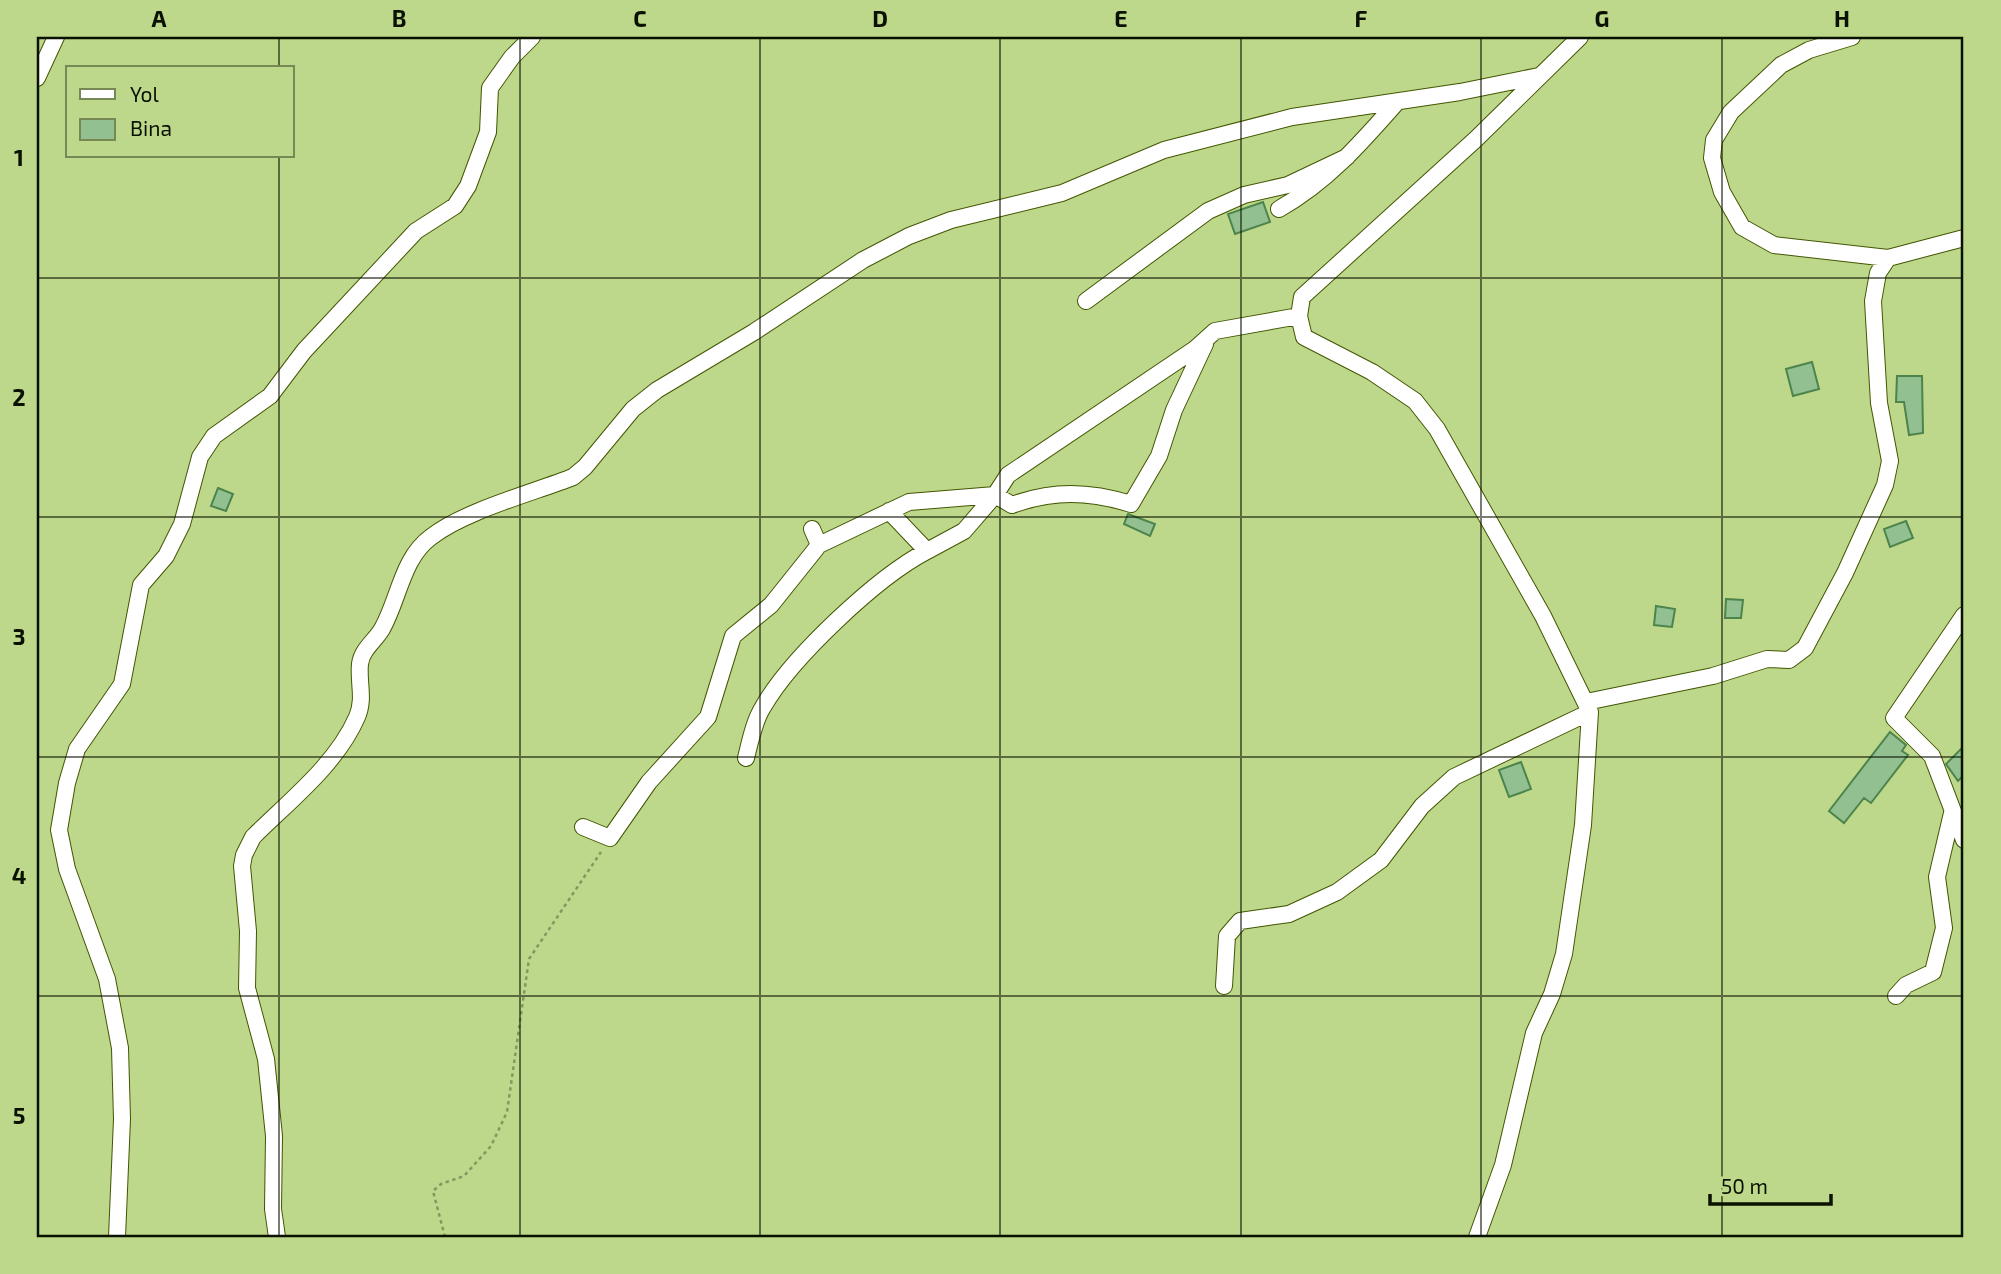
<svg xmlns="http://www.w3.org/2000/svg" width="2001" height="1274" font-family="'Exo 2',sans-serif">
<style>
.building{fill:#92c090;stroke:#4c844b;stroke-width:2}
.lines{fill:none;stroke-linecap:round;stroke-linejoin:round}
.street-casing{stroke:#425600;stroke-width:18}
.path{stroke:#83975e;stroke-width:2.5;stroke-dasharray:3.5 3.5;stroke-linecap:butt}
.street{stroke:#fff;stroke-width:16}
.grid{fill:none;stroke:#0a1100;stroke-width:2;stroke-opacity:0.55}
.neatline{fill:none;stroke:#0a1100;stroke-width:2.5}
.grid-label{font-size:23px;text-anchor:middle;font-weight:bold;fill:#0a1100}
</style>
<rect width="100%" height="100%" fill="#bed88b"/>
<path class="building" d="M1263,202L1270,222L1235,234L1228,214Z
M1812,362L1819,389L1793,396L1786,369Z
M1897,376H1922L1923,433L1909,435L1904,402H1896Z
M218,488L233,494L226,511L211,506Z
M1128,514L1155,524L1150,536L1124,524Z
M1906,521L1913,538L1890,547L1884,529Z
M1726,599L1743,600L1741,618H1725Z
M1656,606L1675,609L1672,627L1654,625Z
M1890,732L1906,745L1902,751L1908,755L1871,803L1864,798L1844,823L1829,811Z
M1964,746V775L1958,781L1946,764Z
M1521,762L1531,789L1509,797L1499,770Z"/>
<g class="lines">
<g class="street-casing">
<path id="street" d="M1852,37L1809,50L1781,65L1731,112L1714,140L1712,158L1722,192L1742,227L1774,245L1888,258L1964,238
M37,78L56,37
M1279,209C1327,182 1361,143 1397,102
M1086,301L1208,211L1244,195L1288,185L1347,157
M889,511L927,551L964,531L995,495L1012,505C1053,490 1089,491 1131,504L1159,456L1174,410L1205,344
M812,529L819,545L909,502L995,495L1008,475L1195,349L1215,331L1299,316
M1964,615L1894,718L1932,756L1964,840
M1586,702L1713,676L1767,659L1789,660L1805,648L1845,573L1885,485L1890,461L1879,403L1873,301L1878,273L1888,258
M746,758C750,742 754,721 763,707C791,658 877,577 927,551
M583,827L610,838L649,782L708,717L733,636L771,605L819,545
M1224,986L1227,936L1240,921L1289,914L1337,892L1381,860L1422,806L1454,777L1590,712
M1896,996L1906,985L1933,972L1944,928L1937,877L1952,813
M117,1237L122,1119L120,1048L107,979L67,869L59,830L67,783L77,749L122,684L141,585L166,556L182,524L200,457L214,436L270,396L304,351L416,231L455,206L468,186L488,132L490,88L512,57L532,37
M277,1237L273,1209L274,1136L266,1059L247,988L248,931L242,866L244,855L253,837C289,801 336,765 357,717C365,698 358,683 360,664C362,649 375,641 382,629C399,599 402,558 431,537C464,511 532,493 573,477L585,467L633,409L657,390L754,332L863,260L909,236L951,220L1062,193L1164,150L1292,117L1460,92L1539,76
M1477,1237L1503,1165L1534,1033L1552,994L1564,954L1583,825L1590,712L1543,616L1437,429L1415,401L1372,372L1304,337L1299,316L1302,297L1476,139L1580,37"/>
</g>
<path class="path" d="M445,1237L433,1191L441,1184L464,1176L491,1146L507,1112L529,959L601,852"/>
<use href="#street" class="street"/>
</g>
<path class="grid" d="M279,37V68M520,37V1237M760,37V1237M1000,37V1237M1241,37V1237M1481,37V1237M1722,37V1237M279,156V1237M37,278H1964M37,517H1964M37,757H1964M37,996H1964"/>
<rect width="2001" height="1274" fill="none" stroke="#bed88b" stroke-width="77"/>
<rect x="66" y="66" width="228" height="91" fill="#bed88b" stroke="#768853" stroke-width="2"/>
<rect x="80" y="89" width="35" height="10" fill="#ffffff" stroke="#768853" stroke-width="2"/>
<text x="130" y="102" font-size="21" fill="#0a1100">Yol</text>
<rect x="80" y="119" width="35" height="21" fill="#92c090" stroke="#768853" stroke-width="2"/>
<text x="130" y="136" font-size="21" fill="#0a1100">Bina</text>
<path d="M1710 1194v10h121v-10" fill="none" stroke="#0a1100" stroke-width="3.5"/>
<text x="1721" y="1194" font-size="21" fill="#0a1100" stroke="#bed88b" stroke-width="5" paint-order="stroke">50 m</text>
<rect x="38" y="38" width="1924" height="1198" class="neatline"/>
<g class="grid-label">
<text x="159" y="27">A</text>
<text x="399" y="27">B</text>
<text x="640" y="27">C</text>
<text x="880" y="27">D</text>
<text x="1121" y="27">E</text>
<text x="1361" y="27">F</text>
<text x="1602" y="27">G</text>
<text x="1842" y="27">H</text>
<text x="19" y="166">1</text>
<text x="19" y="406">2</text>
<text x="19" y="645">3</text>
<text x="19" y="884">4</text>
<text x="19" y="1124">5</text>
</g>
</svg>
